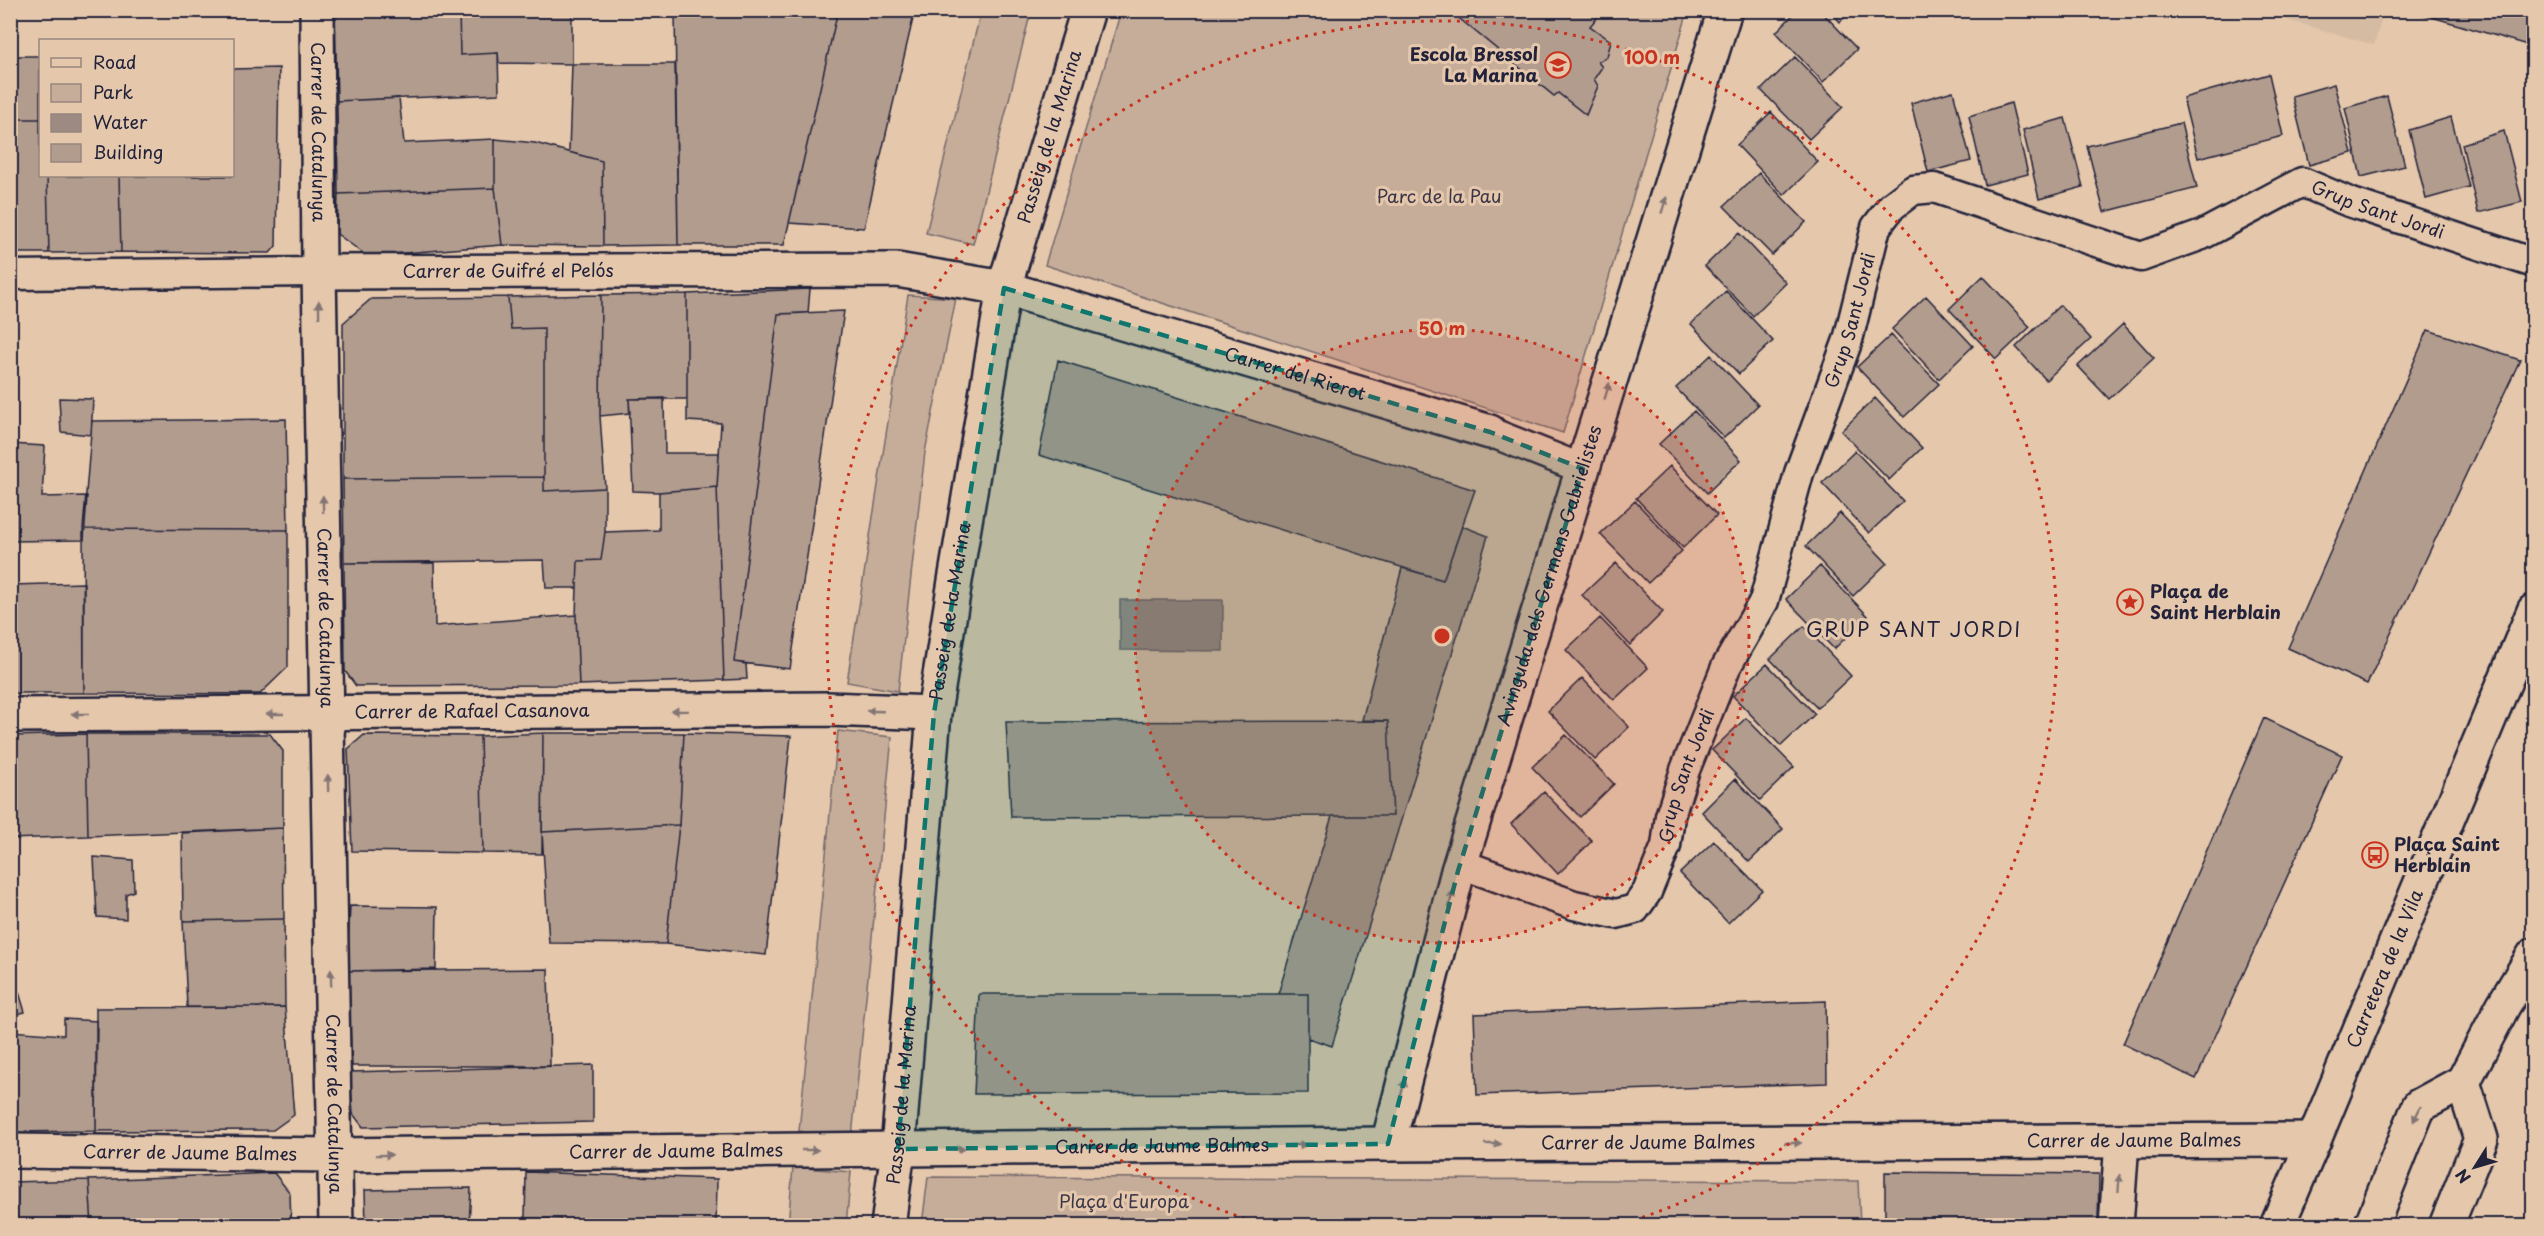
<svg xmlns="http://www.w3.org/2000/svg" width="2544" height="1236" font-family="'Playpen Sans',sans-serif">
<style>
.built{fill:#d6bba3}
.green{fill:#c6ad9a;stroke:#74686a;stroke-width:1.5}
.water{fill:#9d8a82;stroke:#6c6066;stroke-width:1.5}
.building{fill:#b29c8e;stroke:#22223b;stroke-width:1.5}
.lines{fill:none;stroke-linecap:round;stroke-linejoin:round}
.pedestrian-casing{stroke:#22223b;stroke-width:33}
.minor-casing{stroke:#22223b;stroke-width:38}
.tertiary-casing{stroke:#22223b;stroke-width:38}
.pedestrian{stroke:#e5c8ac;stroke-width:28}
.minor{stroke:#e5c8ac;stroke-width:33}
.tertiary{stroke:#e5c8ac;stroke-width:33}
.oneway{fill:#847574}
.marked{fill:#0f766e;fill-opacity:0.2;stroke:#0f766e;stroke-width:4.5;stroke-dasharray:12 8;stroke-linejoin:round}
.ring{fill:none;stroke:#c8321e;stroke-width:3;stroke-dasharray:3 6}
.labels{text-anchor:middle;stroke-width:6;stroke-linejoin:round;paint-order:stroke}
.poi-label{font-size:18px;font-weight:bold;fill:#22223b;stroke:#e5c8ac;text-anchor:start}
.street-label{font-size:18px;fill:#22223b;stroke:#e5c8ac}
.park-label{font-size:18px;fill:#3b3749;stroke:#e5c8ac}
.neighbourhood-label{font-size:20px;letter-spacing:1.5px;fill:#22223b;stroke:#e5c8ac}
.centre{fill:#c8321e;stroke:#e5c8ac;stroke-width:3}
.ring-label{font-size:18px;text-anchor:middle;font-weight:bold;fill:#c8321e;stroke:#e5c8ac;stroke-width:6;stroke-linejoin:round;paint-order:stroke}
</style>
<rect width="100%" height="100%" fill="#e5c8ac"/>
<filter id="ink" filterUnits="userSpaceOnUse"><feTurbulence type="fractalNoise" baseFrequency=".0167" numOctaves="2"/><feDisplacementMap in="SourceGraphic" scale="12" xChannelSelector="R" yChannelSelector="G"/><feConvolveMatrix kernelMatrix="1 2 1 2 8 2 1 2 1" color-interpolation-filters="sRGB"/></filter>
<g filter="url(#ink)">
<path class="built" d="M2257,11H2384L2374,45Z"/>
<path class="green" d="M981,11H1031L973,244L926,233Z
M1121,11H1688L1563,433L1045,265Z
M908,295L956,298L925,452L898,691L847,682Z
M838,731L892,737L852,1137L799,1131Z
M793,1167L851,1172L846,1225L788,1226Z
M928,1177L1858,1181L1860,1225H922Z"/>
<path class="water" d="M1120,600H1223V651L1120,650Z"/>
<path class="building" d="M335,10H459L460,55L498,53L499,94L337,101Z
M459,10H572V64L499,63L498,53L460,55Z
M675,10H838L784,245H678Z
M838,10H915L864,228L789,223Z
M1449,10H1614L1608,17L1602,12L1590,26L1611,41L1607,57L1598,62L1602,67L1594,79L1598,86L1586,115L1558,93L1554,96Z
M1798,10H1820L1857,49L1823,82L1776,32Z
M1829,10H1852L1840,22Z
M2408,10H2534V47Z
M10,56H40V119H10Z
M1795,57L1843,107L1809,139L1761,90Z
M572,64H675L678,245L603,246L602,161L569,152Z
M279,68L276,246L270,253L121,252L119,176H232V69Z
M2269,74L2283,136L2198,158L2183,98Z
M2334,84L2352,153L2309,165L2292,96Z
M1953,91L1971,161L1928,172L1911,103Z
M2387,96L2405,166L2361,177L2345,108Z
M399,98L404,143L495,139V188L338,194L337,101Z
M2011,103L2028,174L1985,185L1969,116Z
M1771,112L1818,162L1784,195L1737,145Z
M2451,117L2469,187L2426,199L2409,130Z
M2065,118L2083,187L2039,199L2023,130Z
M10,119H40V176H47L49,253H10Z
M2181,123L2197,188L2104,212L2087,146Z
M2504,131L2522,202L2478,213L2462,144Z
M495,139L535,143L602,161L603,246L502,245L495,188Z
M2534,162V193L2527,164Z
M1759,173L1806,222L1772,255L1724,206Z
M47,176H119L121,252L49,253Z
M495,188L502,245L367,256L337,234L338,194Z
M1739,233L1786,283L1753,316L1705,266Z
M1983,276L2030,327L1996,359L1949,309Z
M810,289L808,313L778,314L734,662L746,664L747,679L724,680L717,487L721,423L687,421V294Z
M1726,291L1773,341L1739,374L1691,324Z
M687,294V399H629L630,413L600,416L601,295Z
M601,295L600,416L605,488L544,491V328L511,329L508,297Z
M1926,296L1973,346L1939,379L1892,329Z
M508,297L511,329L544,328V477L343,479V323L371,299Z
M2060,305L2091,339L2046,380L2016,347Z
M844,311L790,669L734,662L778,314Z
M2123,324L2154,358L2109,399L2078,366Z
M2428,330L2520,360L2367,684L2288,648Z
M1891,335L1939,384L1904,417L1857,367Z
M1711,355L1758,405L1724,438L1676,388Z
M1058,360L1475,490L1443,580L1039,455Z
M59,398L93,399L91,435L61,432Z
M664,398L665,453H719L717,487L659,492L633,491L629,399Z
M1875,398L1922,448L1889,480L1841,431Z
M1694,411L1741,460L1707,493L1659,444Z
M286,419L288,530L83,529L92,421Z
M10,444L45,446L42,497L87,496L84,540L10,541Z
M1855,451L1903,501L1869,533L1822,483Z
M1670,466L1717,515L1683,548L1636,498Z
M544,477V491L605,488V532L601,560L578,561L577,588H546L544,560L344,563L343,479Z
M717,487L724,680L579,685L576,615L578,561L601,560L605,532L659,530V492Z
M1635,501L1682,551L1648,583L1600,534Z
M1840,513L1887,563L1853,596L1806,546Z
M1462,526L1488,536L1332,1046L1308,1038V994H1278L1332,816H1393L1388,721L1362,720L1402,568L1443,580Z
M83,529L288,530V667L260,694L84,693Z
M344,563H434L435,626L576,615L579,685L356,686L345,671Z
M1616,563L1663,612L1630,645L1582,595Z
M1820,566L1868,616L1834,649L1786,599Z
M84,583V693H10V585Z
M1600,618L1648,668L1614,700L1566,650Z
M1804,626L1851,676L1817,708L1770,659Z
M1767,664L1815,714L1781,746L1733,696Z
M1582,678L1629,727L1595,760L1548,711Z
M1746,718L1794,767L1760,800L1712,750Z
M2264,718L2342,755L2196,1079L2123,1044Z
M1388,721L1393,816L1011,817L1006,722Z
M543,733L542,854L483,853L480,736Z
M543,733H684L679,825L542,832Z
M684,733L791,736L766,955L666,944L679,825Z
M86,734H270L283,751V828L88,836Z
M86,734L88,836L10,839V736Z
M364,735L480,736L483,853L352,851L348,749Z
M1566,735L1614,784L1580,817L1532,767Z
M1735,779L1783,829L1749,862L1702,812Z
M1544,792L1592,841L1558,874L1511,824Z
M679,825L666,944L549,943L542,832Z
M283,828L284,919L183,921L182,833Z
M1714,841L1762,890L1728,923L1680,873Z
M94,857L133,860L134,891L126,894V919L97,917Z
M350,906L437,907L436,969L347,971Z
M284,919L285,1007H187L183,921Z
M10,962L25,1012L10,1016Z
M548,969L550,1066H352L347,971Z
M979,994H1308V1093L974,1094Z
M1826,1001L1827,1083L1477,1095L1474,1014Z
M285,1007L294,1115L273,1130L96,1131V1008Z
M64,1019L97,1021L96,1131L10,1132V1031L64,1035Z
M593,1065V1122L363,1127L353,1114L350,1072Z
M526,1172L717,1179L716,1226H564L560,1219L525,1218Z
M1885,1172L2099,1174L2098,1226H1885Z
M274,1173L290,1193L291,1226H92L89,1180Z
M89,1180L92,1226H10V1182Z
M471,1188L469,1226H366L365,1190Z"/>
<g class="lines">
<g class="pedestrian-casing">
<g id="pedestrian">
<path d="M10,275L319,272"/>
<path d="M1490,432L1583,469"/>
<path id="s1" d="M1461,864L1574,905L1616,914L1635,909L1647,892L1666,846L1670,816L1685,770L1726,667L1764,601L1799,473L1848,340L1876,227L1892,206L1913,190L1934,188L2141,257L2202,235L2302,182L2349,202L2534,263"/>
</g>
</g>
<g class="minor-casing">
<g id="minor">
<path id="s2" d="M317,10L319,272L336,1226"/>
<path id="s3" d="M319,272L897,270L1004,288L1490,432"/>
<path id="s4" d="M10,715L827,709L934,713"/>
<path id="s5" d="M1388,1144L1458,871L1725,10"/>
<path id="s6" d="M10,1151L334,1155L1388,1144L2314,1140"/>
<path id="s7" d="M888,1226L898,1149L934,713L955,581L1004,288L1088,10"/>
<path d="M2116,1226L2122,1141"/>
<path d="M2371,1226L2419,1106L2463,1082L2503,1006L2534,955"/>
<path d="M2446,1226L2481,1139L2463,1082"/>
</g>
</g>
<g class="tertiary-casing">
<g id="tertiary">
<path id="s8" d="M2277,1226L2314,1140L2534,611"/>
</g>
</g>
<use href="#pedestrian" class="pedestrian"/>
<use href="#minor" class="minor"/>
<use href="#tertiary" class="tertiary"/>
</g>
<defs><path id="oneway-solid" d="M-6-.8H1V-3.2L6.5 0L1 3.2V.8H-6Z" transform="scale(1.5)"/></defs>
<g class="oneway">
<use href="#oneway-solid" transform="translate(1664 205) rotate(-73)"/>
<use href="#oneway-solid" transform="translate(319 309) rotate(-91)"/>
<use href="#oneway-solid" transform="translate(1607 391) rotate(-73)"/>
<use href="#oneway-solid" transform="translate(323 504) rotate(-91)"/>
<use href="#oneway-solid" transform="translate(680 711) rotate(179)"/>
<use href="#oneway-solid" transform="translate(875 711) rotate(-178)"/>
<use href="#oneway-solid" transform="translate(80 714) rotate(180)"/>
<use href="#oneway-solid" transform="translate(275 714) rotate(180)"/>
<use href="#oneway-solid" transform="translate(328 783) rotate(-91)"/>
<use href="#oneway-solid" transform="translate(1451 899) rotate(-76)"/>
<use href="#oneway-solid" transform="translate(331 978) rotate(-91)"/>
<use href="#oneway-solid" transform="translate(1403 1088) rotate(-75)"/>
<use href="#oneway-solid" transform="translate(2417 1114) rotate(116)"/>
<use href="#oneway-solid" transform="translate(1793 1143)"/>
<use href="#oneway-solid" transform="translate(1493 1144)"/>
<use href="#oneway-solid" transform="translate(1298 1145) rotate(-1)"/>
<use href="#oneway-solid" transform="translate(956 1149) rotate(-1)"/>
<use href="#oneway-solid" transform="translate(810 1150)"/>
<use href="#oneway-solid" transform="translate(384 1155) rotate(-1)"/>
<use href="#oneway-solid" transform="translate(2119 1183) rotate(-86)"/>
</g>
</g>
<path class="marked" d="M1004,288L1490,432L1583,469L1458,871L1388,1144L898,1149L934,713Z"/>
<circle cx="1442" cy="636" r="307" fill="#c8321e" fill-opacity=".12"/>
<g class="ring">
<circle cx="1442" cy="636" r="307"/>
<path d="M1262 1224A615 615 0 1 1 1622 1224"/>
</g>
<defs>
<g id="school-ring" transform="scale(1.35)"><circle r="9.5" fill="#e5c8ac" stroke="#c8321e" stroke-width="1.5"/><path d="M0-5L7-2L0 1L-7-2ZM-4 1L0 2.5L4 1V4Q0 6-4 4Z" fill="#c8321e"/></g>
<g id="sight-ring" transform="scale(1.35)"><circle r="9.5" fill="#e5c8ac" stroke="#c8321e" stroke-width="1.5"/><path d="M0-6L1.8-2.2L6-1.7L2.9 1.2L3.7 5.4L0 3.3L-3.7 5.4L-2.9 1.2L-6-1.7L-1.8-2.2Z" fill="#c8321e"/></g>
<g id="bus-ring" transform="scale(1.35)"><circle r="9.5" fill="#e5c8ac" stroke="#c8321e" stroke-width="1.5"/><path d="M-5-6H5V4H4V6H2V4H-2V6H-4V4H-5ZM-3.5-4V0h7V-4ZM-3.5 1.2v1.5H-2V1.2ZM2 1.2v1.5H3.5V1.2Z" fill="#c8321e"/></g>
</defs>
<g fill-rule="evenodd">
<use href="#school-ring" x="1558" y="65"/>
<use href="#sight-ring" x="2130" y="602"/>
<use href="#bus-ring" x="2375" y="855"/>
</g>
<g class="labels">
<g class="poi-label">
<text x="1538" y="61" text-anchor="end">Escola Bressol<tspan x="1538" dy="21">La Marina</tspan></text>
<text x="2150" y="598">Plaça de<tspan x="2150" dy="21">Saint Herblain</tspan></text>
<text x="2394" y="851">Plaça Saint<tspan x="2394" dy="21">Herblain</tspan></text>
</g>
<g class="street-label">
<text dy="6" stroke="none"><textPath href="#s2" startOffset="122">Carrer de Catalunya</textPath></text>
<text dy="6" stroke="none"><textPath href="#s7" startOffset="1104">Passeig de la Marina</textPath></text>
<text dy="6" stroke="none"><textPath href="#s1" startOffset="1461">Grup Sant Jordi</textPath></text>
<text dy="6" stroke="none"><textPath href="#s3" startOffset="189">Carrer de Guifré el Pelós</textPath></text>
<text dy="6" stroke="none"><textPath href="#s1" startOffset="813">Grup Sant Jordi</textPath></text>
<text dy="6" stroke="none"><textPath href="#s3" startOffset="990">Carrer del Rierot</textPath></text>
<text dy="6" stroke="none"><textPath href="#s5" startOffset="591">Avinguda dels Germans Gabrielistes</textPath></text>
<text dy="6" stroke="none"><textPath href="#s7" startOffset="618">Passeig de la Marina</textPath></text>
<text dy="6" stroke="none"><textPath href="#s2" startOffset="608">Carrer de Catalunya</textPath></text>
<text dy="6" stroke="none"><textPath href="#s4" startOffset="462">Carrer de Rafael Casanova</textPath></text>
<text dy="6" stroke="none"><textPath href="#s1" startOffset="327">Grup Sant Jordi</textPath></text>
<text dy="6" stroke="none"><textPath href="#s8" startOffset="279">Carretera de la Vila</textPath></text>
<text dy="6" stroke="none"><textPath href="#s7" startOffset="132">Passeig de la Marina</textPath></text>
<text dy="6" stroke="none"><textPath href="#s2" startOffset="1094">Carrer de Catalunya</textPath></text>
<text dy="6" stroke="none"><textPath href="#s6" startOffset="2124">Carrer de Jaume Balmes</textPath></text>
<text dy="6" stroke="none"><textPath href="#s6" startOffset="1638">Carrer de Jaume Balmes</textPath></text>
<text dy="6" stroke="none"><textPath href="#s6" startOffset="1152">Carrer de Jaume Balmes</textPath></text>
<text dy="6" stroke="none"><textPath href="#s6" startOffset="666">Carrer de Jaume Balmes</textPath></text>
<text dy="6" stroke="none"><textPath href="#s6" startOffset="180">Carrer de Jaume Balmes</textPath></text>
</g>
<g class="park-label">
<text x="1439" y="203">Parc de la Pau</text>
<text x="1124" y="1208">Plaça d'Europa</text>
</g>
<g class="neighbourhood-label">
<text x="1914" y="637">GRUP SANT JORDI</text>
</g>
</g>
<circle cx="1442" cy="636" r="9" class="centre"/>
<g class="ring-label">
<text x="1652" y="64">100 m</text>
<text x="1442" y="335">50 m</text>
</g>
<rect width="2544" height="1236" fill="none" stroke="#e5c8ac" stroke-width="36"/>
<rect x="18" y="18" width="2508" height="1200" fill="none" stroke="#22223b" stroke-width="2" filter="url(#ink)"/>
<rect x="39" y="39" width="195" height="138" fill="#e5c8ac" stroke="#97867f" stroke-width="1.5"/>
<rect x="51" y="58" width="30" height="9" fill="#e5c8ac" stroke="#97867f" stroke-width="1.5"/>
<text x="93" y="69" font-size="18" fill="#22223b">Road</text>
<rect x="51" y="84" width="30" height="18" fill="#c6ad9a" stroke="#97867f" stroke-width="1.5"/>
<text x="93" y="99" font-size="18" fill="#22223b">Park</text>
<rect x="51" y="114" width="30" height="18" fill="#9d8a82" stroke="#97867f" stroke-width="1.5"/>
<text x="93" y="129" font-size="18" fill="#22223b">Water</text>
<rect x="51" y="144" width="30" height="18" fill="#b29c8e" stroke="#97867f" stroke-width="1.5"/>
<text x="93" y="159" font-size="18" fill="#22223b">Building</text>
<g transform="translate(2475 1167) rotate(233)" stroke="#e5c8ac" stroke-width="4.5" paint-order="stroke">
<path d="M0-4.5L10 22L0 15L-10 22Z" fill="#22223b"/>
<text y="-9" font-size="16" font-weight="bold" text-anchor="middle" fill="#22223b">N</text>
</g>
</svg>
